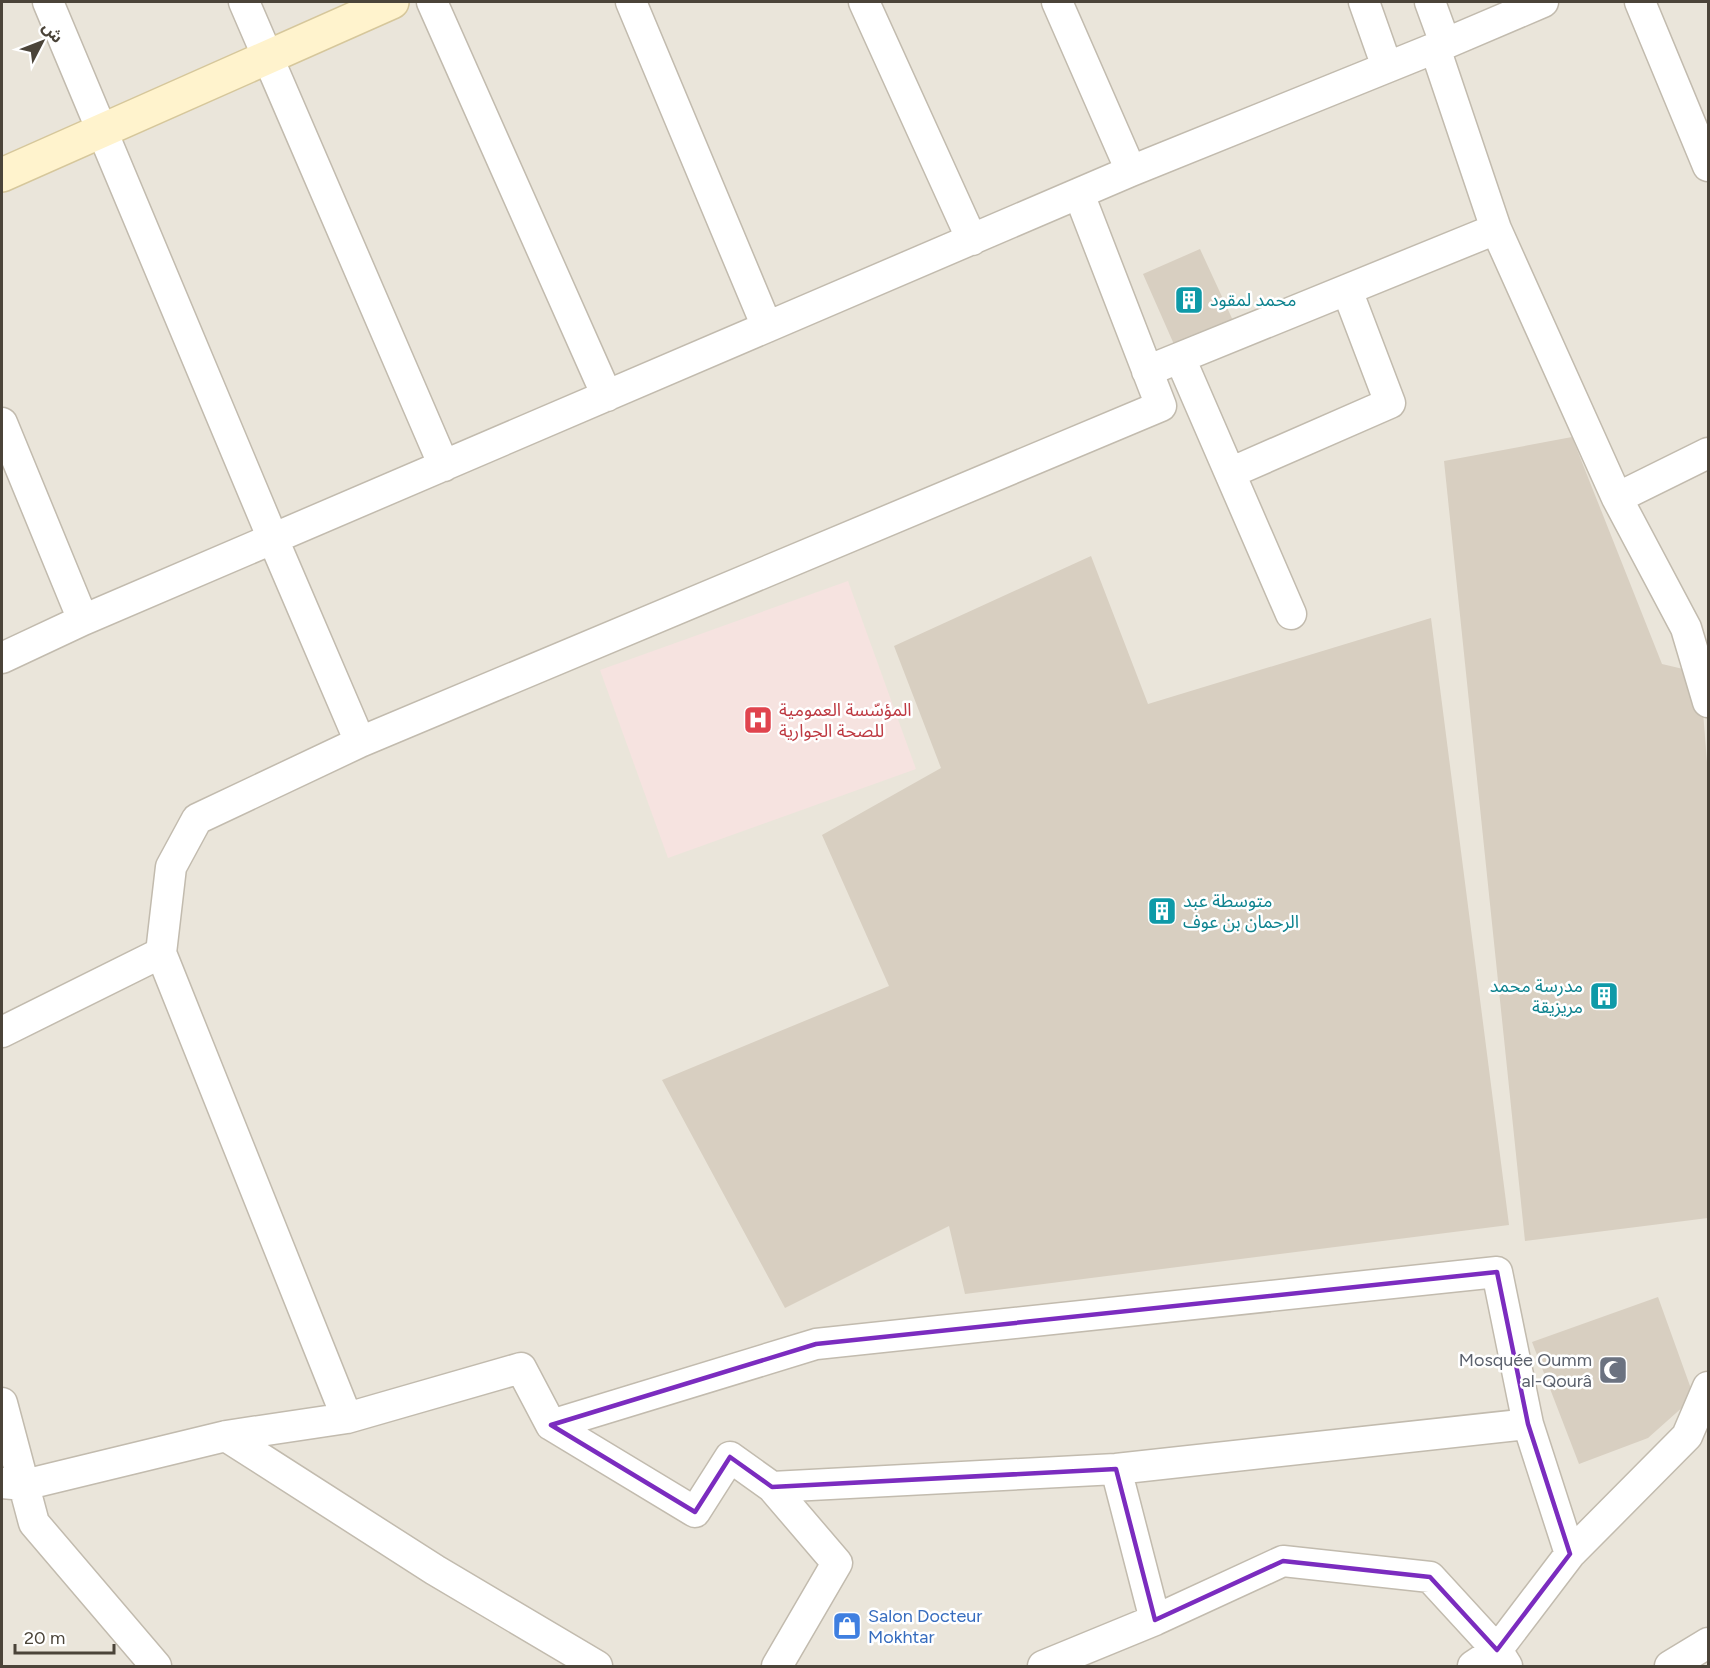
<svg xmlns="http://www.w3.org/2000/svg" width="1710" height="1668" font-family="Figtree,'Noto Sans Arabic',sans-serif">
<style>
.residential{fill:#eae5da}
.medical{fill:#f6e3e0}
.building{fill:#d8cfc1}
.lines{fill:none;stroke-linecap:round;stroke-linejoin:round}
.street-casing{stroke:#c2bbae;stroke-width:33}
.secondary-casing{stroke:#d6c79b;stroke-width:36}
.street{stroke:#fff;stroke-width:30}
.secondary{stroke:#fff3cd;stroke-width:33}
.marked{fill:none;stroke:#7b2cbf;stroke-width:4.5;stroke-linejoin:round}
.labels{text-anchor:middle;stroke-width:5;stroke-linejoin:round;paint-order:stroke}
.culture-label{font-size:18px;fill:#0d838f;stroke:#fff;text-anchor:start}
.health-label{font-size:18px;fill:#be3a42;stroke:#fff;text-anchor:start}
.worship-label{font-size:18px;fill:#5b616d;stroke:#fff;text-anchor:end}
.shop-label{font-size:18px;fill:#366cbe;stroke:#fff;text-anchor:start}
</style>
<rect width="100%" height="100%" fill="#f6f3ec"/>
<path class="residential" d="M2,2H1708V1666H2Z"/>
<path class="medical" d="M848,581L916,769L668,858L600,670Z"/>
<path class="building" d="M1200,249L1236,327L1180,358L1143,274Z
M1572,437L1662,664L1700,673L1708,775V1218L1525,1241L1444,461Z
M1091,556L1148,704L1431,618L1509,1225L965,1294L949,1226L785,1308L662,1080L889,986L822,835L941,768L894,646Z
M1658,1297L1694,1397L1648,1438L1579,1464L1532,1342Z"/>
<g class="lines">
<g class="street-casing">
<path id="street" d="M48,2L273,539L360,742
M244,2L444,466
M432,2L607,396
M631,2L767,327
M864,2L972,240
M1057,2L1131,171
M1364,2L1387,67
M1430,2L1445,43
M1640,2L1708,166
M1435,48L1496,229L1617,498L1686,628L1708,702
M1180,358L1291,614
M1147,371L1496,229
M2,423L83,620
M1230,473L1390,403L1347,290
M1617,498L1708,453
M2,658L83,620L1131,171L1435,48L1543,2
M161,953L347,1418
M2,1032L161,953L171,867L197,819L360,742L1161,406L1079,194
M2,1403L34,1523L156,1666
M551,1425L816,1344L1497,1272L1528,1424L1570,1554
M226,1436L435,1570L597,1666
M1116,1469L1155,1620
M2,1483L24,1485L226,1436L347,1418L521,1368L551,1425L695,1512L730,1457L772,1487L1116,1469L1528,1424
M772,1487L837,1563L777,1666
M1043,1666L1155,1620L1283,1561L1430,1577L1497,1650L1507,1666
M1473,1666L1497,1650L1570,1554L1687,1436L1708,1387
M1670,1666L1708,1643"/>
</g>
<g class="secondary-casing">
<path id="secondary" d="M2,175L392,2"/>
</g>
<use href="#street" class="street"/>
<use href="#secondary" class="secondary"/>
</g>
<path class="marked" d="M1497,1272L1528,1424L1570,1554L1497,1650L1430,1577L1283,1561L1155,1620L1116,1469L772,1487L730,1457L695,1512L551,1425L816,1344Z"/>
<defs>
<g id="building-square" transform="scale(1.5)"><rect x="-9" y="-9" width="18" height="18" rx="4" fill="#0f9aa8" stroke="#fff"/><path d="M-4-6H4V6H1V3H-1V6H-4ZM-2.5-4.3h1.7v1.8h-1.7ZM.8-4.3h1.7v1.8H.8ZM-2.5-1h1.7V.8h-1.7ZM.8-1h1.7V.8H.8Z" fill="#fff"/></g>
<g id="hospital-square" transform="scale(1.5)"><rect x="-9" y="-9" width="18" height="18" rx="4" fill="#e0444e" stroke="#fff"/><path d="M-5-5h3v3.5h4V-5h3V5h-3V1.5h-4V5h-3Z" fill="#fff"/></g>
<g id="mosque-square" transform="scale(1.5)"><rect x="-9" y="-9" width="18" height="18" rx="4" fill="#6b7280" stroke="#fff"/><path d="M3.5-4.9A6 6 0 1 0 3.5 4.9A5 5 0 1 1 3.5-4.9Z" fill="#fff"/></g>
<g id="shop-square" transform="scale(1.5)"><rect x="-9" y="-9" width="18" height="18" rx="4" fill="#3f7fe0" stroke="#fff"/><path d="M-5-2.5h2.3a2.7 3.5 0 0 1 5.4 0H5L5.5 6h-11ZM-1.5-2.5h3a1.5 2.3 0 0 0-3 0Z" fill="#fff"/></g>
</defs>
<g fill-rule="evenodd">
<use href="#building-square" x="1189" y="300"/>
<use href="#hospital-square" x="758" y="720"/>
<use href="#building-square" x="1162" y="911"/>
<use href="#building-square" x="1604" y="996"/>
<use href="#mosque-square" x="1613" y="1370"/>
<use href="#shop-square" x="847" y="1626"/>
</g>
<g class="labels">
<g class="culture-label">
<text x="1210" y="306">محمد لمقود</text>
<text x="1183" y="907">متوسطة عبد<tspan x="1183" dy="21">الرحمان بن عوف</tspan></text>
<text x="1583" y="992" text-anchor="end">مدرسة محمد<tspan x="1583" dy="21">مريزيقة</tspan></text>
</g>
<g class="health-label">
<text x="779" y="716">المؤسّسة العمومية<tspan x="779" dy="21">للصحة الجوارية</tspan></text>
</g>
<g class="worship-label">
<text x="1592" y="1366">Mosquée Oumm<tspan x="1592" dy="21">al-Qourâ</tspan></text>
</g>
<g class="shop-label">
<text x="868" y="1622">Salon Docteur<tspan x="868" dy="21">Mokhtar</tspan></text>
</g>
</g>
<rect width="1710" height="1668" fill="none" stroke="#4b4439" stroke-width="6"/>
<g transform="translate(42 42) rotate(48)" stroke="#ffffff" stroke-width="4.5" paint-order="stroke">
<path d="M0-4.5L10 22L0 15L-10 22Z" fill="#4b4439"/>
<text y="-9" font-size="16" font-weight="bold" text-anchor="middle" fill="#4b4439">ش</text>
</g>
<path d="M15 1644v9h99v-9" fill="none" stroke="#4b4439" stroke-width="3"/>
<text x="24" y="1644" font-size="18" fill="#4b4439" stroke="#ffffff" stroke-width="4.5" paint-order="stroke">20 m</text>
</svg>
